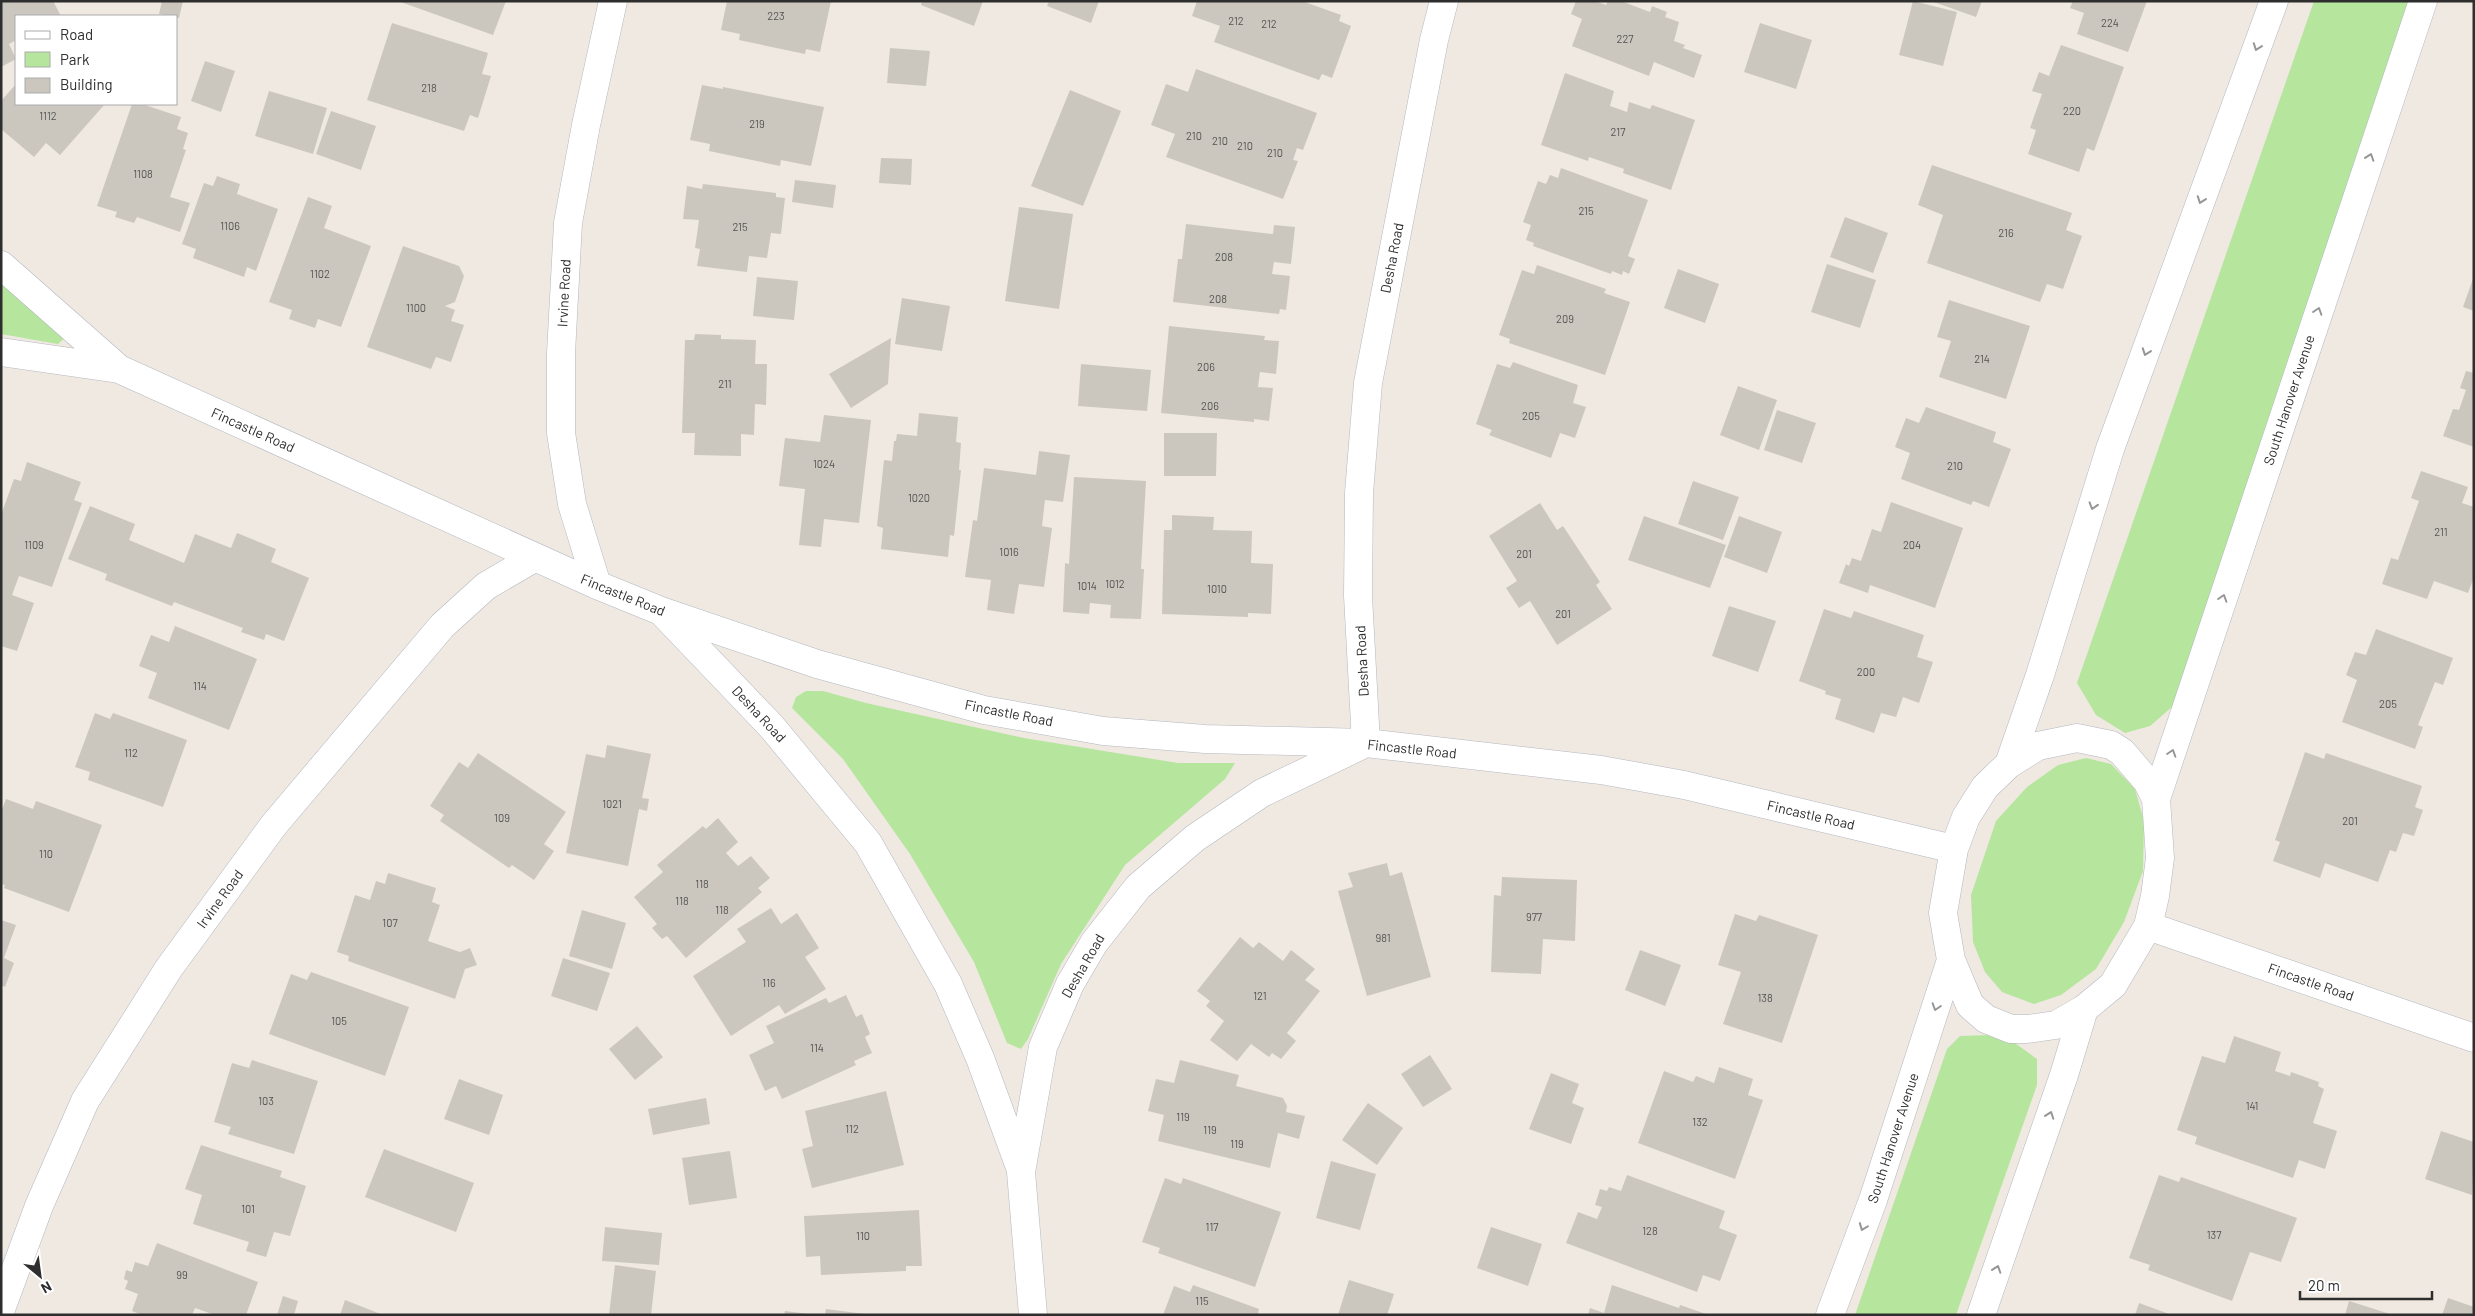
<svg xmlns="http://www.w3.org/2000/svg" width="2475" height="1316" font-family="Barlow,sans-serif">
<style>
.green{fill:#b6e59e}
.building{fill:#cbc7bf}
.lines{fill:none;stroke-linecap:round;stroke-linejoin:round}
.minor-casing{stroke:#b4b7c1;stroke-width:29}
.minor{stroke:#fff;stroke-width:28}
.oneway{stroke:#969696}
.labels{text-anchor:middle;stroke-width:5;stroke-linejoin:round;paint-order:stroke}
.number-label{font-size:11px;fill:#555452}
.street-label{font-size:14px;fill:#2e2e2e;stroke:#fff}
</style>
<rect width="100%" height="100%" fill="#efe9e1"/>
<path class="green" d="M2314,1H2418L2172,707L2150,726L2125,733L2096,715L2077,683Z
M1,281L68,335L58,344L1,334Z
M806,691H823L866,703L1024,738L1178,763H1235L1225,779L1125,865L1061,964L1028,1039L1021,1049L1007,1043L974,962L910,854L843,759L792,708L796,697Z
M2086,758L2111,764L2135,789L2144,821L2143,871L2124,922L2096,969L2061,995L2034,1004L2002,992L1985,972L1973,942L1971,895L1996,821L2027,787L2058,765Z
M1990,1035L2012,1041L2037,1059V1085L1956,1315H1855L1947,1049L1960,1036Z"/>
<path class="building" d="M1,1H53L61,16H16V40L9,44L16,59L1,67Z
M162,1H183L179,18L159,14Z
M398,1H506L493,35Z
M727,1H831L820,52L806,49L805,54L739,40L740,34L721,30Z
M922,1H983L974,26L921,5Z
M1049,1H1099L1091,23L1047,6Z
M1197,1H1302L1341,15L1339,21L1351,26L1332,78L1322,74L1319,80L1214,42L1220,26L1192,16Z
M1576,1H1595L1606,5L1608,1H1621L1650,12L1652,6L1667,12L1665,17L1679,22L1674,41L1685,45L1683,48L1702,55L1694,78L1654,62L1649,76L1572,46L1582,19L1571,14Z
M1913,1L1957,12L1943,66L1899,55Z
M1931,1H1982L1976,17Z
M2073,1H2147L2128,52L2077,34L2084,13L2070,8Z
M392,23L488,53L482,74L491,76L478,118L470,115L464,131L367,100Z
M1760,23L1812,40L1796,89L1744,72Z
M2061,45L2124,67L2094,151L2087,148L2079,172L2028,154L2036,130L2030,128L2042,94L2032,91L2039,72L2049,76Z
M890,48L930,51L926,86L887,83Z
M205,61L235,71L221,112L191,101Z
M1196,69L1317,113L1303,150L1297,148L1293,160L1298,161L1283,199L1166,157L1175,134L1151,125L1166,84L1188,92Z
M1565,73L1614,91L1610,106L1627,112L1629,102L1650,109L1652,105L1695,120L1671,190L1623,173L1624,169L1589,157L1588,161L1541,145Z
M16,84V104H105L60,155L46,143L34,157L1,129V101Z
M702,85L723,89V87L824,107L811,166L781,160L780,166L709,151L710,144L690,140Z
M1070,90L1121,111L1083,206L1031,186Z
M269,91L327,108L313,154L255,136Z
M132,104H142L181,117L177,129L188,133L183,149L186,150L170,197L190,203L180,232L137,217L134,223L115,217L117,212L97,206Z
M331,111L376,126L361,170L316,154Z
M881,158L912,159L911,185L879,183Z
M1932,165L2072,213L2066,230L2082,236L2063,289L2047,284L2040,302L1927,263L1943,215L1918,205Z
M1561,168L1648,200L1628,256L1635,259L1629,274L1623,271L1622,275L1612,271L1611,274L1533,246L1534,243L1526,240L1531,225L1523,222L1538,181L1546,184L1550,175L1558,178Z
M217,176L240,184L237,194L278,209L256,271L247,267L244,277L193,258L196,249L182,244L204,183L213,186Z
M795,180L836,185L833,208L792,202Z
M703,184L776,193V197L785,198L781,234L771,233L767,258L749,256L747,272L697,266L700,249L695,248L699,220L683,219L687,186L702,189Z
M308,197L332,206L324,228L371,246L341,327L318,319L315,328L289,319L292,310L269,302Z
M1019,207L1073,214L1059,309L1005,301Z
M1845,217L1888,233L1873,273L1830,257Z
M1186,224L1273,234L1274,225L1295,227L1291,264L1274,262L1272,274L1290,276L1286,310L1280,309L1279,314L1173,302L1178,259H1182Z
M403,246L459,266L464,276L455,302L445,306L455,310L451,321L464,325L451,362L436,357L431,369L367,347Z
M1827,264L1876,280L1860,328L1811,312Z
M1537,265L1606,289L1604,293L1630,302L1605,375L1509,343L1510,339L1499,335L1522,270L1534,274Z
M1678,269L1719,284L1705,323L1664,308Z
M2474,276V311L2463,307Z
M757,277L798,281L794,320L753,316Z
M902,298L950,306L942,351L895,344Z
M1949,300L2030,326L2006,399L1939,377L1951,341L1937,337Z
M1169,326L1265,336L1264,340L1279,341L1276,374L1260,372L1258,387L1273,388L1269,421L1254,419V422L1161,413Z
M695,334L721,335V339L756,340L755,364H767L766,405L755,404L754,435L741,434V456L694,455L695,433H682L685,340H694Z
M891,338L888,384L851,408L829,374Z
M1513,362L1578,385L1573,403L1586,407L1575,438L1560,433L1551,458L1489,435L1492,430L1476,424L1497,364L1510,368Z
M1081,364L1151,370L1147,411L1078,406Z
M2466,371L2474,373V447L2443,436L2453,409L2459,410L2466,390L2460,388Z
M1738,386L1777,400L1759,450L1720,435Z
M1926,407L1996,432L1993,442L2011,449L1989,507L1973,501L1971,505L1901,479L1910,453L1895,447L1906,418L1919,423Z
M1777,410L1816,423L1802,463L1764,450Z
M919,413L958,417L956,442L961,443L959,470H961L954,536L950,535L948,557L881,549L883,528L877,526L884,460L892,461L894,441H896L897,434L917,436Z
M824,415L871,420L859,523L824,519L821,547L799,545L805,489L779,486L785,438L820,442Z
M1164,433H1217L1216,476H1164Z
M1039,451L1070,455L1063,502L1045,500L1042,526L1052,528L1044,587L1019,584L1014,614L987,610L991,580L965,577L973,520L977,521L984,468L1036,475Z
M27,462L81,482L74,500L82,503L52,587L19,576L12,595L34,603L17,651L1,646V515L14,479L21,481Z
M2421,471L2468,487L2462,503L2474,507V577L2468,593L2434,581L2427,599L2382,584L2391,558L2398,560L2419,501L2411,498Z
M1074,477L1146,481L1141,569H1144L1141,619L1110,618L1111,605L1090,603L1089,614L1063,612L1065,563L1069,564Z
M1693,481L1739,497L1723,540L1678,524Z
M1891,502L1963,528L1935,608L1870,585L1868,593L1839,583L1846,564L1849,566L1852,558L1861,561L1872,529L1881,532Z
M1540,503L1557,530L1563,526L1600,582L1596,585L1612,609L1557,645L1530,601L1519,608L1506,588L1517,581L1489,536Z
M90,506L135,524L129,540L184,563L195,534L231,548L237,533L276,549L271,562L309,578L284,641L266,634L264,640L241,632L243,628L174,602L172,606L105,580L107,574L68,559Z
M1172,515L1214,517L1213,530L1252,531L1251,563L1273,564L1271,614L1248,613V617L1162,614L1164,530H1172Z
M1644,516L1726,545L1710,588L1628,560Z
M1739,516L1782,532L1767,573L1724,557Z
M1729,606L1776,621L1758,672L1712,656Z
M1824,609L1851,618L1854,611L1924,635L1917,657L1933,662L1919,703L1903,697L1896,717L1881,713L1874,733L1835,719L1841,699L1825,694L1826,691L1799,681Z
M175,626L257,659L229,730L148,698L157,673L139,666L151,635L169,642Z
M2376,629L2453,658L2443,685L2435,682L2418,725L2423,727L2415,749L2342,722L2357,680L2346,675L2355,652L2366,655Z
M95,713L110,719L113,713L187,740L163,807L88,780L90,772L75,767Z
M607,745L651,754L642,798L649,799L647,811L639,809L628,866L566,853L586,754L605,758Z
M2305,752L2324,759L2326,753L2422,786L2415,807L2423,810L2414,836L2403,833L2396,852L2390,850L2378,882L2325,863L2320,878L2273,861L2280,842L2275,840Z
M478,753L566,812L544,844L554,851L534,880L512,865L509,868L440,821L444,815L430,806L459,762L468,768Z
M6,799L33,809L36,801L102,825L69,912L4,888L5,885L1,884V812Z
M718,818L738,842L726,853L738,866L751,856L770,878L758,888L762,892L686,958L667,936L662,939L652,928L657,924L634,897L663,872L657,865L703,826L706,829Z
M1387,863L1390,876L1402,872L1431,977L1367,996L1338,891L1353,887L1348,873Z
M388,873L436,888L432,902L440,905L428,941L460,952L470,948L477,965L465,969L455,999L348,961L349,956L337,952L355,895L370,900L376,881L385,884Z
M1502,877L1577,880L1575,941L1543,939L1541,974L1491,972L1494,895L1501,896Z
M771,908L781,924L797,913L819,948L805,957L826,989L785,1014L779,1005L731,1036L693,976L746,942L737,929Z
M582,910L626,923L612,969L569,956Z
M1735,914L1756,921L1759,915L1818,935L1782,1043L1723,1024L1741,972L1718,965Z
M1,920L16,925L4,958L14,963L5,987L1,985Z
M1240,937L1253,948L1259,942L1283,961L1291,950L1315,969L1305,980L1320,991L1287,1033L1296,1041L1281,1059L1272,1053L1269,1057L1251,1044L1237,1061L1210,1040L1224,1021L1206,1006L1210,1001L1197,991Z
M1640,950L1681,965L1665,1006L1625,990Z
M563,958L610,973L597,1011L551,996Z
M311,972L409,1007L385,1076L269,1034L291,974L307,980Z
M846,995L856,1017L862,1014L870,1034L865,1037L872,1053L854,1061L856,1065L782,1099L776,1086L765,1091L749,1055L774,1043L766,1026L826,998L829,1003Z
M637,1026L663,1057L635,1080L609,1049Z
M2234,1036L2281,1052L2275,1071L2290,1076L2291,1072L2319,1082L2318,1086L2324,1089L2313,1123L2337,1131L2325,1169L2299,1160L2293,1178L2195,1144L2197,1137L2177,1130L2202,1056L2225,1063Z
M1430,1055L1452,1089L1423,1107L1401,1074Z
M252,1060L318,1081L294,1154L228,1134L231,1127L214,1122L232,1063L249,1068Z
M1180,1060L1239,1075L1236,1086L1283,1098L1287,1106L1286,1112L1305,1116L1299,1139L1278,1133L1270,1168L1158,1141L1164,1115L1148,1111L1156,1079L1174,1083Z
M1719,1067L1753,1079L1748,1095L1763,1100L1735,1179L1638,1143L1664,1071L1693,1082L1696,1076L1714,1083Z
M1551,1073L1579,1084L1572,1103L1584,1108L1571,1144L1529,1129Z
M459,1079L503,1095L489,1135L444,1119Z
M886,1091L904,1165L812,1188L802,1149L813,1146L805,1111Z
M706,1098L710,1124L653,1135L648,1109Z
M1368,1103L1403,1128L1377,1165L1342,1140Z
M2441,1131L2474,1142L2472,1195L2425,1179Z
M201,1145L282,1171L280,1177L306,1186L290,1236L274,1232L266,1257L246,1251L249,1242L193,1224L202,1195L185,1189Z
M384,1149L474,1183L456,1232L365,1197Z
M730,1151L737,1198L689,1205L682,1158Z
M1331,1161L1376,1174L1360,1230L1316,1218Z
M1627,1175L1725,1211L1719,1228L1737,1235L1720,1281L1703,1275L1697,1292L1566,1243L1578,1212L1597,1219L1602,1207L1595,1205L1600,1189L1607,1191L1609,1187L1621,1191Z
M2159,1175L2179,1182L2181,1177L2297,1218L2281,1262L2250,1252L2232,1301L2148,1270L2150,1265L2129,1258Z
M1165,1178L1181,1184L1183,1178L1281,1212L1255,1287L1158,1253L1160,1248L1142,1242Z
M919,1210L922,1266H906V1271L821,1275L820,1256L806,1257L804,1216Z
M605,1227L662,1233L659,1265L602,1261Z
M1491,1227L1542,1244L1528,1286L1477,1268Z
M157,1243L258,1282L246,1315H215L195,1308L192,1315H142L132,1311L138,1294L125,1289L128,1281L124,1279L126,1270L132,1272L135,1262L148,1266Z
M615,1265L656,1271L651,1315H609Z
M1349,1280L1394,1294L1387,1315H1338Z
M1193,1285L1259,1309L1258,1313L1262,1315H1163L1174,1286L1190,1292Z
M1612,1285L1679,1308L1680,1305L1709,1315H1588L1590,1308L1604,1313Z
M283,1296L298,1301L294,1315H277Z
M2448,1298L2474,1307V1315H2442Z
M345,1300L383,1315H340Z
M2349,1301L2390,1314V1315H2345Z
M2139,1303L2172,1315H2135Z
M826,1309L865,1314V1315H825Z
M785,1311L809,1314V1315H784Z"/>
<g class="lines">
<g class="minor-casing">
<path id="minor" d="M1,265L119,369L597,585L661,611L817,664L984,710L1103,731L1205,739L1366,743L1601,770L1684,785L1954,849
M1,352L119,369
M597,585L572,504L561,433V353L568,223L586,125L613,1
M664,614L771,726L868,843L948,984L980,1058L1021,1170
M2077,738L2111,745L2122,752L2147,781L2156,799L2160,858L2155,896L2148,926L2113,985L2084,1009L2056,1025L2027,1029H2011L1986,1019L1970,1005L1951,960L1943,913L1954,849L1966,817L1985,787L2009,764L2038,746Z
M2009,764L2040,675L2110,449L2274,1
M2156,799L2423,1
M2148,926L2474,1038
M1,1309L39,1206L85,1101L169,968L273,826L442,626L486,586L534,558
M1033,1315L1021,1172L1043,1047L1070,984L1094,943L1138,887L1195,838L1262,793L1366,743L1358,596L1359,493L1368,383L1434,40L1444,1
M1830,1315L1873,1200L1951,960
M1981,1315L2064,1075L2084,1009"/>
</g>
<use href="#minor" class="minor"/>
</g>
<defs><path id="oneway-chevron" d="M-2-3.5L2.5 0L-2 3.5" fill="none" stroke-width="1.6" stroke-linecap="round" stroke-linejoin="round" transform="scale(1.25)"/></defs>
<g class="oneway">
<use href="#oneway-chevron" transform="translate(2257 47) rotate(110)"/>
<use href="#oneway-chevron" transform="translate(2370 157) rotate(-71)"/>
<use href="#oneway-chevron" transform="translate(2201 200) rotate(110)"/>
<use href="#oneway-chevron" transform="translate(2318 311) rotate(-72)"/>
<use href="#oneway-chevron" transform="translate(2146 352) rotate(110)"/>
<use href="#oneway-chevron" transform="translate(2093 506) rotate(107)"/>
<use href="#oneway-chevron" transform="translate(2223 598) rotate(-72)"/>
<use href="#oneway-chevron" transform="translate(2172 753) rotate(-72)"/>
<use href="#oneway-chevron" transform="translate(1936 1007) rotate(108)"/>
<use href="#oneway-chevron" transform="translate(2050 1115) rotate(-71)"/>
<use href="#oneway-chevron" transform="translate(1863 1227) rotate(111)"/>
<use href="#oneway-chevron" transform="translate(1997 1269) rotate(-71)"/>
</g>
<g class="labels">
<g class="number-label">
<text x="776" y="20">223</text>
<text x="1236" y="25">212</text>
<text x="2110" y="27">224</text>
<text x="1269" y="28">212</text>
<text x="1625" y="43">227</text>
<text x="429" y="92">218</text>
<text x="2072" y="115">220</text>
<text x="48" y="120">1112</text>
<text x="757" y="128">219</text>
<text x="1618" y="136">217</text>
<text x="1194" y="140">210</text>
<text x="1220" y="145">210</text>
<text x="1245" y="150">210</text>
<text x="1275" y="157">210</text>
<text x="143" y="178">1108</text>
<text x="1586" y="215">215</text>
<text x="230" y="230">1106</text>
<text x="740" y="231">215</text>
<text x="2006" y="237">216</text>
<text x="1224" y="261">208</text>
<text x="320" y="278">1102</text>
<text x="1218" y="303">208</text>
<text x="416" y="312">1100</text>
<text x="1565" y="323">209</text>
<text x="1982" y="363">214</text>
<text x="1206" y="371">206</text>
<text x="725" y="388">211</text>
<text x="1210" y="410">206</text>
<text x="1531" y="420">205</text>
<text x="824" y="468">1024</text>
<text x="1955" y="470">210</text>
<text x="919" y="502">1020</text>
<text x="2441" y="536">211</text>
<text x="34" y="549">1109</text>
<text x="1912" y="549">204</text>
<text x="1009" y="556">1016</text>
<text x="1524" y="558">201</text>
<text x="1115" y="588">1012</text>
<text x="1087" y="590">1014</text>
<text x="1217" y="593">1010</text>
<text x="1563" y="618">201</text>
<text x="1866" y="676">200</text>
<text x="200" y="690">114</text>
<text x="2388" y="708">205</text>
<text x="131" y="757">112</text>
<text x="612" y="808">1021</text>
<text x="502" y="822">109</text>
<text x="2350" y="825">201</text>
<text x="46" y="858">110</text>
<text x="702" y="888">118</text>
<text x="682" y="905">118</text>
<text x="722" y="914">118</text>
<text x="1534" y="921">977</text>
<text x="390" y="927">107</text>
<text x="1383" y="942">981</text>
<text x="769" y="987">116</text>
<text x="1260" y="1000">121</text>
<text x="1765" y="1002">138</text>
<text x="339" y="1025">105</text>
<text x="817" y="1052">114</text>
<text x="266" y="1105">103</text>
<text x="2252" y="1110">141</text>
<text x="1183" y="1121">119</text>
<text x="1700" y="1126">132</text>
<text x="852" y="1133">112</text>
<text x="1210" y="1134">119</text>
<text x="1237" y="1148">119</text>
<text x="248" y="1213">101</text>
<text x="1212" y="1231">117</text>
<text x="1650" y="1235">128</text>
<text x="2214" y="1239">137</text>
<text x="863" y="1240">110</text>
<text x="182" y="1279">99</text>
<text x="1202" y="1305">115</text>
</g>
<g class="street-label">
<text transform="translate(1392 258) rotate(-79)" y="5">Desha Road</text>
<text transform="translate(564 293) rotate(-87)" y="5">Irvine Road</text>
<text transform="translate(2289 400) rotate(-72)" y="5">South Hanover Avenue</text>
<text transform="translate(253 430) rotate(24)" y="5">Fincastle Road</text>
<text transform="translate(623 595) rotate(22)" y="5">Fincastle Road</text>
<text transform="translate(1362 661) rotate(-93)" y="5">Desha Road</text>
<text transform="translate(1009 713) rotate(11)" y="5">Fincastle Road</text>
<text transform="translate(759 714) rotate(47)" y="5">Desha Road</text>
<text transform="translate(1412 749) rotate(6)" y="5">Fincastle Road</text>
<text transform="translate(1811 815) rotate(13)" y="5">Fincastle Road</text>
<text transform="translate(220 899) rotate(-54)" y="5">Irvine Road</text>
<text transform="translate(1083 966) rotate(-60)" y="5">Desha Road</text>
<text transform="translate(2311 982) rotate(19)" y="5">Fincastle Road</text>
<text transform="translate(1893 1138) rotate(-72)" y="5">South Hanover Avenue</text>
</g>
</g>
<rect width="2475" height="1316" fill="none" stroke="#2e2e2e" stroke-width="5"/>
<rect x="15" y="15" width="162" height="90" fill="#ffffff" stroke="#ababab"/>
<rect x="25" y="31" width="25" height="8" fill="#ffffff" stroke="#ababab"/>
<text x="60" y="40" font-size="15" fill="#2e2e2e">Road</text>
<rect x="25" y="52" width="25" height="15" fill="#b6e59e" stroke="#ababab"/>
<text x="60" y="65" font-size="15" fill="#2e2e2e">Park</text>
<rect x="25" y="78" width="25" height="15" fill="#cbc7bf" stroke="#ababab"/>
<text x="60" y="90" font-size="15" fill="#2e2e2e">Building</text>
<g transform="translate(40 1276) rotate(151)" stroke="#ffffff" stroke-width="4" paint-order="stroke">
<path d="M0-4L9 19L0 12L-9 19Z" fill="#2e2e2e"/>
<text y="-8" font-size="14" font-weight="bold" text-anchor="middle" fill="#2e2e2e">N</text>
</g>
<path d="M2300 1291v8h132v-8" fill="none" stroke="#2e2e2e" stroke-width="2.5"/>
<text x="2308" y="1291" font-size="15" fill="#2e2e2e" stroke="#ffffff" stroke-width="4" paint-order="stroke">20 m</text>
</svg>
